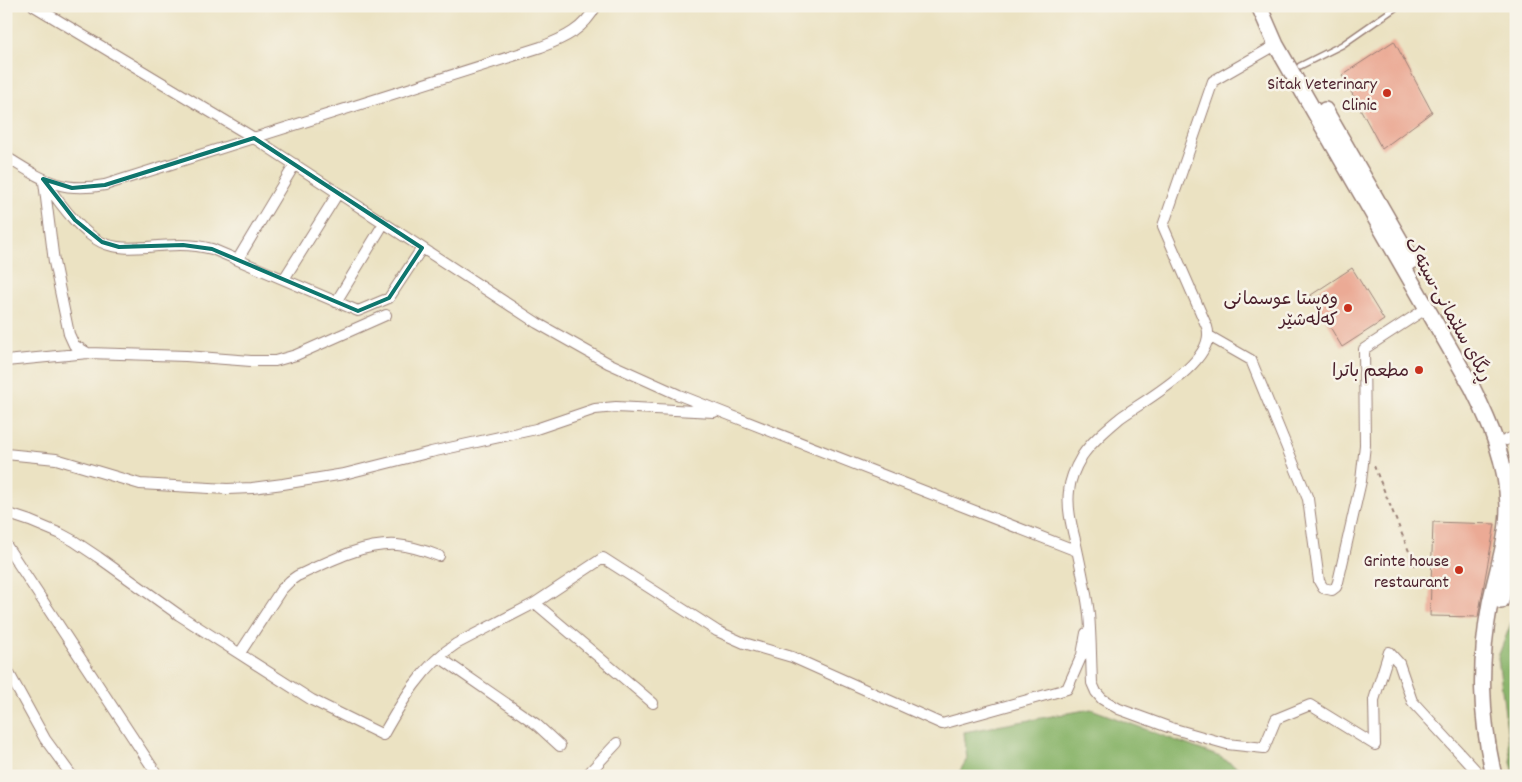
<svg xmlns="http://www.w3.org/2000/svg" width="1522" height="782" font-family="Dekko,'Playpen Sans Arabic',sans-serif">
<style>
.forest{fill:#8bb56c;stroke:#6a6a4c}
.building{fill:#ebaa95}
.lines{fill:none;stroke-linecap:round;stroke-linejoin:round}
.service-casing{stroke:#9a8076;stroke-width:8}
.minor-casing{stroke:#9a8076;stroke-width:12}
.primary-casing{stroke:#9a8076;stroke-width:18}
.path{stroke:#9a8076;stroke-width:2;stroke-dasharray:4 4;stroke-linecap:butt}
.service{stroke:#fff;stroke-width:5}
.minor{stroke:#fff;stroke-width:10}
.primary{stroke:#fff;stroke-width:15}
.marked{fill:none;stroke:#0f766e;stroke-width:4;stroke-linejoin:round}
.poi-dot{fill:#c8321e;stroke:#f7f3e8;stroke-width:2}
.labels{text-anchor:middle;stroke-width:5;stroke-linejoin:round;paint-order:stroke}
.poi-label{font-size:18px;fill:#4a1f2b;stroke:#f7f3e8;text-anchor:end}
.street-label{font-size:18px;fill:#4a1f2b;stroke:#f7f3e8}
</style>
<rect width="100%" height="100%" fill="#f7f3e8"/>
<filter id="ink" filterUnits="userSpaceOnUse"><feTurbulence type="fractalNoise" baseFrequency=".02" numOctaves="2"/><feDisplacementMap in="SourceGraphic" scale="10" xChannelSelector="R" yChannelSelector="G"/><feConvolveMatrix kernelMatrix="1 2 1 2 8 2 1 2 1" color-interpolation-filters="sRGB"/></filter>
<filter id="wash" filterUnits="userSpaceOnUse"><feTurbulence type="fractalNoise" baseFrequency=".0096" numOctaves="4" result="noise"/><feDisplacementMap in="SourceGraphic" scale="20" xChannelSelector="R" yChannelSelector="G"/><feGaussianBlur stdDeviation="1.12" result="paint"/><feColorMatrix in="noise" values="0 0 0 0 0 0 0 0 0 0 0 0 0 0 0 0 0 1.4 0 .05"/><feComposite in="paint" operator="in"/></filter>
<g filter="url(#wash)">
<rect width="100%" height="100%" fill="#ebe2c2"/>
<path class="forest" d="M1516,610V776H1515L1511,762L1498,657Z
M1091,709L1220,757L1252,776H957L967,759L964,732Z"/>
<g id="blocks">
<path class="building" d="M1394,41L1432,112L1382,149L1342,75Z
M1352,268L1384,320L1342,347L1311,295Z
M1433,522L1495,524L1478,617L1430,616Z"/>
</g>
</g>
<g filter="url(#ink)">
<use href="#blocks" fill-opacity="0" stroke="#9a8076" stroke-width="1"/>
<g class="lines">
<g class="service-casing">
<path id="service" d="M1300,66L1342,45L1398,6"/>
</g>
<g class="minor-casing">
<path id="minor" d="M34,6L254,138L537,323L608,363L679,395L722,412L1077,551
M1276,45L1213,81L1163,226L1207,327C1218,361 1143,401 1120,418C1107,429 1092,441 1082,456C1076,466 1070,478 1069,491C1067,507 1071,524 1075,540C1080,564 1086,589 1089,614C1091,637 1091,660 1092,683L1096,692L1102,699L1119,709L1171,728L1227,744L1264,748L1276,719L1310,705L1375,745L1374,700L1389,652L1399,663L1412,701L1481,776
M6,157C44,180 59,193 105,185L541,47C565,38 584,29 596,6
M44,180C57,200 79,231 101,242C115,249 132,248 147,247C169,245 190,243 212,249L358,311L389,298L422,248
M44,182L54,262L69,334L74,345L86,352
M238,259L295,164
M284,279L338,193
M336,302L384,223
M1209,336L1251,360L1308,499L1319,581L1323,588L1332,590L1336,587L1338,582L1361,481L1365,445L1364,349L1427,308
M6,361L88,353L186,356L251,361H275L296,355L386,315
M1506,440L1516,436
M6,454L56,459L140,484L227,489L252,488L283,484L344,474L431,452L536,429L595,409L616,407L714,412
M6,513L30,521L61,534L74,541L98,557L179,615L312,700L383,735C401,703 423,665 456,644L535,603L603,558L717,631L744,643L792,657L942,724L1067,689L1082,655L1086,633
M6,545L158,776
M535,603L653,703
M240,653L281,590L290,581L297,576C328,562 362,543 397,545C412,546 426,551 439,556
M439,657L536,724L560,746
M6,668L45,739L72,776
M586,776L617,743"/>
</g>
<g class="primary-casing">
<path id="primary" d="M1259,6L1276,45L1472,387C1491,425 1507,463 1508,506C1508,539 1497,570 1490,603C1479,664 1480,715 1494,776
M1325,110L1412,261
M1501,601L1511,555"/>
</g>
<path class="path" d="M1374,466L1415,566"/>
<use href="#service" class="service"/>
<use href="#minor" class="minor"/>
<use href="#primary" class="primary"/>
</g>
</g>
<path class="marked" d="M254,138L422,248L389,298L358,311L212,249L183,245L119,247L102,242L75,220L43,179L72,188L105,185Z"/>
<g class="poi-dot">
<circle cx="1387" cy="93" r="5"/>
<circle cx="1348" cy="308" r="5"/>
<circle cx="1419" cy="370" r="5"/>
<circle cx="1459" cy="570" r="5"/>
</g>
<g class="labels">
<g class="poi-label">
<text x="1377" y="89">Sitak Veterinary<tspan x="1377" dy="21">Clinic</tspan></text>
<text x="1338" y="304">وەستا عوسمانی<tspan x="1338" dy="21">کەڵەشێر</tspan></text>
<text x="1409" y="376">مطعم باترا</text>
<text x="1449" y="566">Grinte house<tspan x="1449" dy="21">restaurant</tspan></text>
</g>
<g class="street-label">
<text transform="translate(1449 309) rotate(61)" y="6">ڕیگای سلێمانی-سیتەک</text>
</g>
</g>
<rect width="1522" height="782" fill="none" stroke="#f7f3e8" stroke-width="25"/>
</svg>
